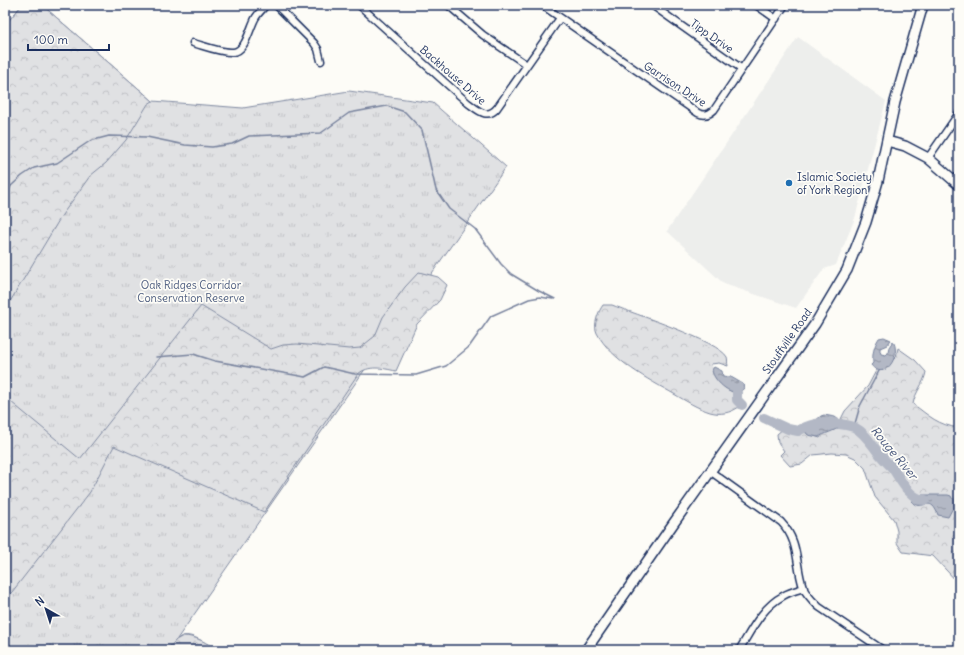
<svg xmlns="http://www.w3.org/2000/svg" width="964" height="655" font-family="Delius,sans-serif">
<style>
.built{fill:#edeeec}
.grass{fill:url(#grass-tufts);stroke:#7e88a0}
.forest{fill:url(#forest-crowns);stroke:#7e88a0}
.water{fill:url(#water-ripples);stroke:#76819c}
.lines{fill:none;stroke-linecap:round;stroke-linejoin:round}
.stream{stroke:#76819c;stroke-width:1.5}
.river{stroke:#b3b8c5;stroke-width:10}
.street-casing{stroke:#1b2f5e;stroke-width:9}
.secondary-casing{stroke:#1b2f5e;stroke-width:12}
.street{stroke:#fdfcf7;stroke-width:6}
.secondary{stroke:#fdfcf7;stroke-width:9}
.poi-dot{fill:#1f6fb2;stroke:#fdfcf7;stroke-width:1.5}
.labels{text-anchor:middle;stroke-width:3.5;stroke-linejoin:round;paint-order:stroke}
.street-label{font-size:11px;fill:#1b2f5e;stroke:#fdfcf7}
.poi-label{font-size:11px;fill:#1b2f5e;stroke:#fdfcf7;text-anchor:start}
.park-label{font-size:11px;fill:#4c5c7f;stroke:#fdfcf7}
.water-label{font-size:12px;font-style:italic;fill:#49587d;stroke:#fdfcf7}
</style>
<defs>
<pattern id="grass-tufts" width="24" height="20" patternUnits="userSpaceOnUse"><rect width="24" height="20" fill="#e0e1e3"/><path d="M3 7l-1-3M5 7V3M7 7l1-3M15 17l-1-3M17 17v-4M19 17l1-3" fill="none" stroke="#c0c1c5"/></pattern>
<pattern id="forest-crowns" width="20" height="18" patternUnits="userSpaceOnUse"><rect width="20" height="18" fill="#e0e1e3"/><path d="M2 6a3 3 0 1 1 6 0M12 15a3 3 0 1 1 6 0" fill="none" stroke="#c0c1c5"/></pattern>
<pattern id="water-ripples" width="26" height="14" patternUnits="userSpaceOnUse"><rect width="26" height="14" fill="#b3b8c5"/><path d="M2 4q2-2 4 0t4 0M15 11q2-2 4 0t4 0" fill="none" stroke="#9196a3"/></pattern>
</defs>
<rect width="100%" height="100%" fill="#fdfcf7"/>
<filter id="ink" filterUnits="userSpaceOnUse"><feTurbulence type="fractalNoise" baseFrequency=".025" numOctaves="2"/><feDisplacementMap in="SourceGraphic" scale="8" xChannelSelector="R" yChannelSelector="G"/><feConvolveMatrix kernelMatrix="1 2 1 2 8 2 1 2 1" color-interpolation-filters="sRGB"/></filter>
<g filter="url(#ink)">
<path class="built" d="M798,37L886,101L855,218L836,265L824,269L796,308L724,284L667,231Z"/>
<path class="grass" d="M22,5H42L153,101L243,108L349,91L433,103L506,167L177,639C179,638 181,636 183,636C192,633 209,645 217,650H5V25Z"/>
<path class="forest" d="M22,5H42L153,101L148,104L126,140L106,163L90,176L62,215L5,310V25Z
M419,272L438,277L447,285L440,300L417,324L396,371C382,368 369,365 358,374L264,512L114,446L90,492L5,601V397L80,459L201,306L271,349L283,345L297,344L349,349L360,348L375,336L383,317L405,287Z
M603,305H612C632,313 719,341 727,357C728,359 727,363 728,366L719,363L711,364C713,380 725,390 740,395L739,407C730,413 721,415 710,412C697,408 686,401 674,394C649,380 611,360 597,333C593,325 598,312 603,305Z
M898,348L915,360L926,372C924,384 915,392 913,404C929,416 938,425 959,428V584L933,556L903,552L897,543V531L894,520L875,497L865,468L855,458L846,454L832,453L813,455L802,464L790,466L780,455L784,451L778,442L777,434L784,428L801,431L820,438L825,430L837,427L845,411L868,386L878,367L882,371L896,357Z
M183,636C196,636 207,643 217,650H167L176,640Z"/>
<path class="water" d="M884,337L891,340L887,345L880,348V351L881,354L886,355L888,353L889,347L893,341C902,356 884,382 871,365L873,363C872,354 874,346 879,338Z
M714,367L722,371L723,376L731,377L743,384L744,388C735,401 713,381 712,370Z
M824,415L835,417L839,420L840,427C836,430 824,434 818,437L808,435L802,427L805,423L815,421L821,416Z
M913,495H948L951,496L955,504L948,517L938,515C937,512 935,508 933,506C926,500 920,511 912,501Z"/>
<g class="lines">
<path class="stream" d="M5,199L11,186L22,176L34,168L57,163L90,141L109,136L147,137L185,145L212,147L232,144L249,136L321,133L349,113L387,106L405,112L422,130L436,190L449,209L475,229L501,264L511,274L539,291L555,299
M156,357L193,354L215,361L300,376L305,377L324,367L355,374L416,375L446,366L469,347L491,316L529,299L540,297L553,299
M854,427L860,406L879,371"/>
<path class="river" d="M737,392V400L742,405
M764,418L788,429L798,431C807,425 822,421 833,423C840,424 848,425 854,427C866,433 873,447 881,456C885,461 890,465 894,470C901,481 910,499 925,500
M941,502L959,505"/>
<g class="street-casing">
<path id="street" d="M276,5L314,43L318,49L321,61
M359,5L468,103C478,110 487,120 497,108L560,18
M448,5L483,35L527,65
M542,5L698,113C704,116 709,115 714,110L785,5
M652,5L742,69
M756,5L776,19
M193,43C204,46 222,53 233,52C246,52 250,26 256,17C259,12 263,9 266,5
M928,158L959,113
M710,471L781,522C800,542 795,563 803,587C806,595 813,601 819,607L883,650
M739,650C751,631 762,607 783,596C789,592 797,590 804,588"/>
</g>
<g class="secondary-casing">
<path id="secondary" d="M887,141L905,146L928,158L959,185
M586,650L673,524L815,324L847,270L866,222L878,181L895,102L923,5"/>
</g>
<use href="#street" class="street"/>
<use href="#secondary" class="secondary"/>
</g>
</g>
<circle class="poi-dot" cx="789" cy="183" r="4"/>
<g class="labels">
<g class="street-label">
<text transform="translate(712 36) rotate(35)" y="4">Tipp Drive</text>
<text transform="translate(453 75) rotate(41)" y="4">Backhouse Drive</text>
<text transform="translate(675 84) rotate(33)" y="4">Garrison Drive</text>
<text transform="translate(787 341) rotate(-55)" y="4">Stouffville Road</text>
</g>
<g class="poi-label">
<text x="797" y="181">Islamic Society<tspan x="797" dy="13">of York Region</tspan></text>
</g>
<g class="park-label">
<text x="191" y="289">Oak Ridges Corridor<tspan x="191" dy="13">Conservation Reserve</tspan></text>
</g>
<g class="water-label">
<text transform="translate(894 453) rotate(50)" y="4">Rouge River</text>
</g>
</g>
<rect width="964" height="655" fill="none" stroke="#fdfcf7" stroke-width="20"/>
<rect x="10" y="10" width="944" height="635" fill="none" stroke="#1b2f5e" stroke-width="1.5" filter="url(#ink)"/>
<g transform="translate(46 609) rotate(321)" stroke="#fdfcf7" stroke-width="3" paint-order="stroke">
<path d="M0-3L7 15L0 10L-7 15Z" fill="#1b2f5e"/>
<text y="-6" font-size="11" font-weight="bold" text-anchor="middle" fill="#1b2f5e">N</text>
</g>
<path d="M28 44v6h81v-6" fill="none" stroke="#1b2f5e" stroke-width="2"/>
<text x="34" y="44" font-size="12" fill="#1b2f5e" stroke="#fdfcf7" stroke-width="3" paint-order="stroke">100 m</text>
</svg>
